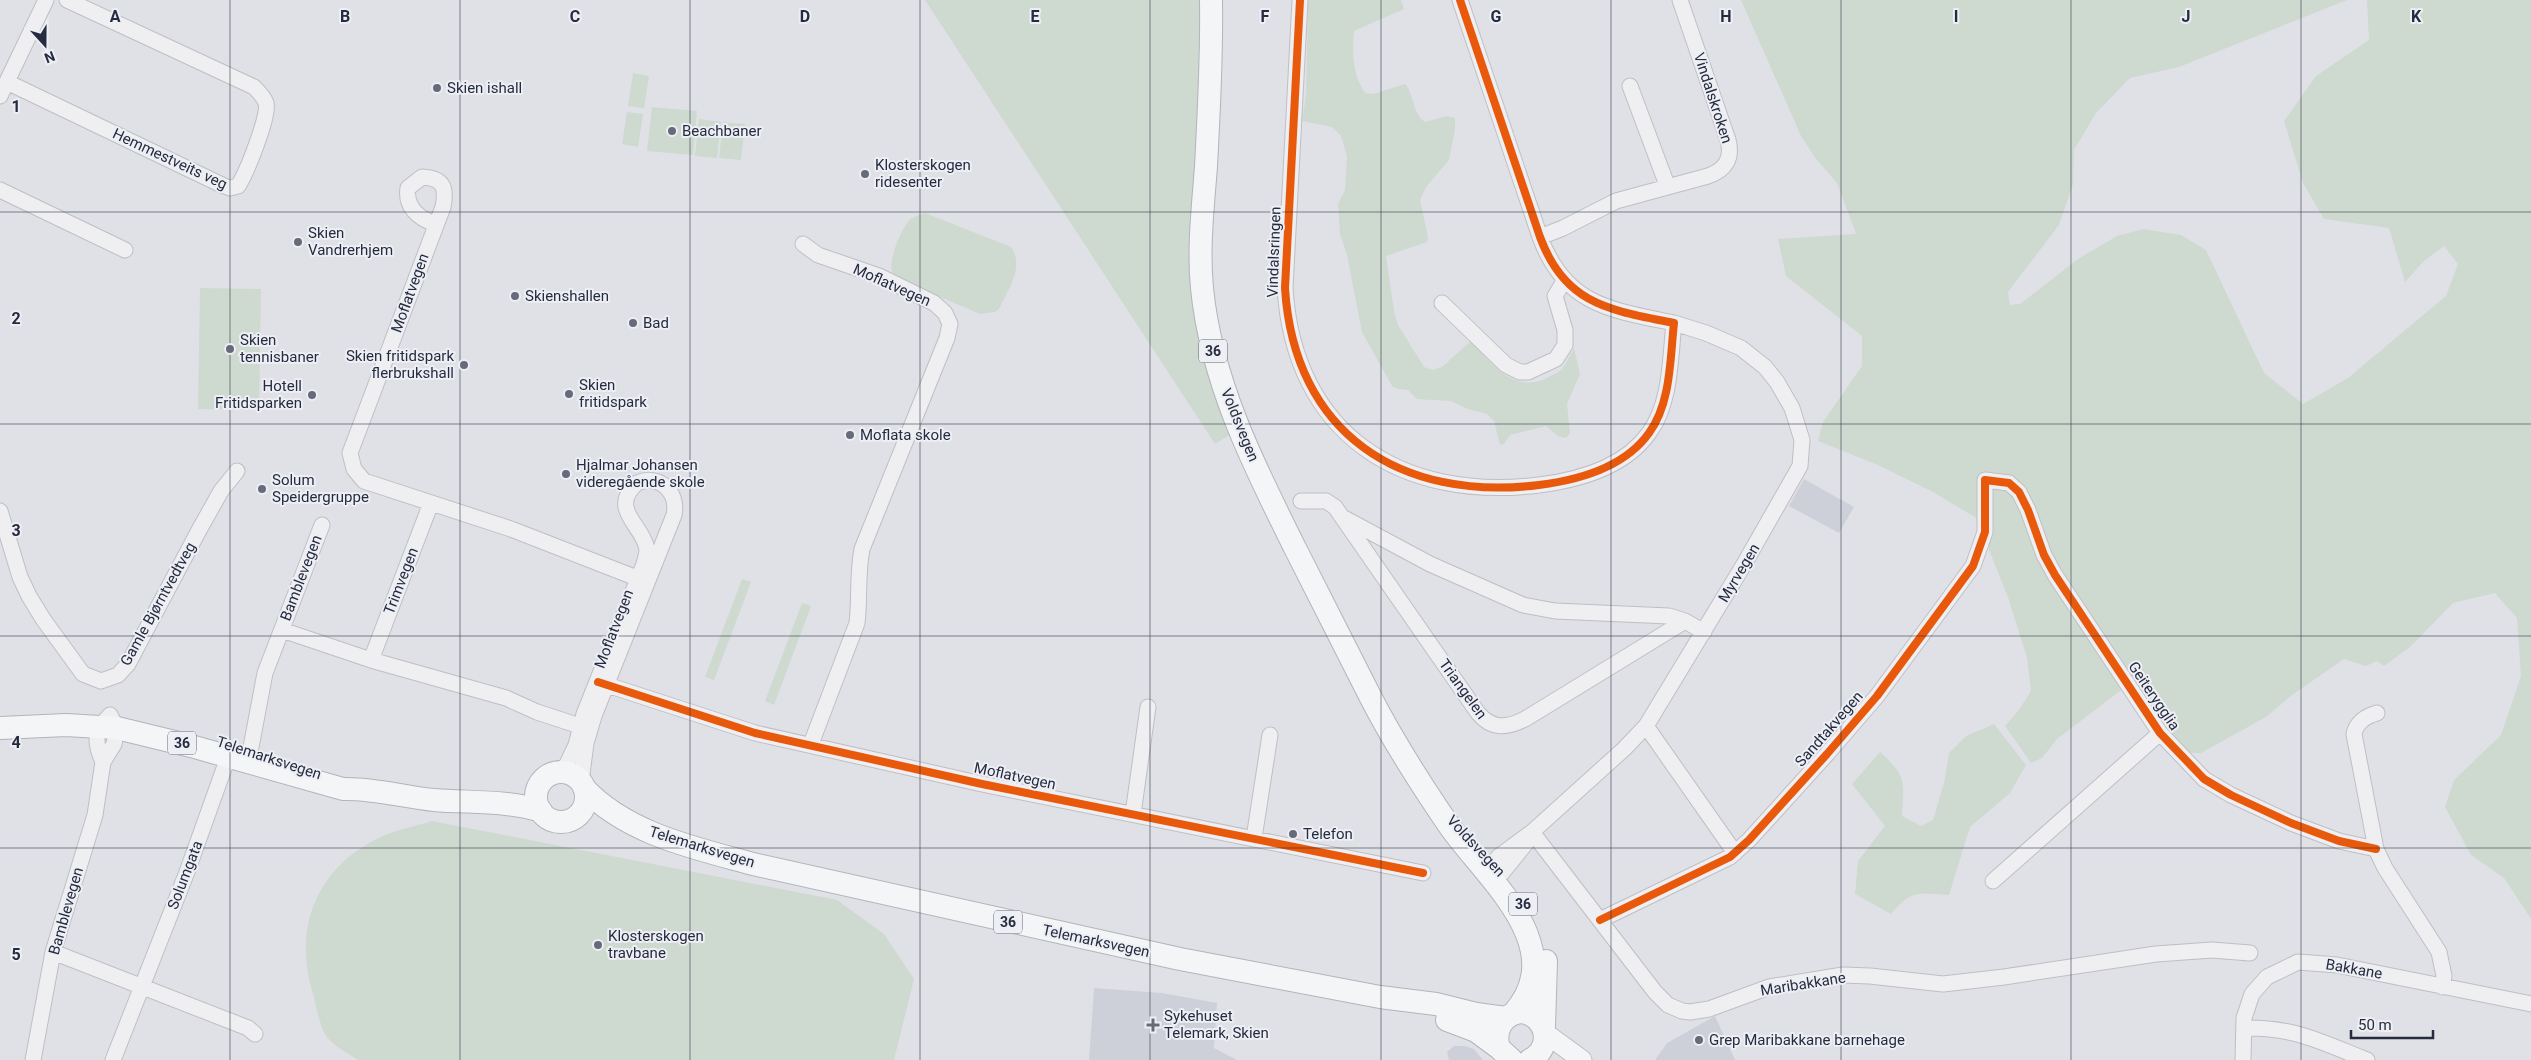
<svg xmlns="http://www.w3.org/2000/svg" width="2531" height="1060" font-family="Roboto,sans-serif">
<style>
.built{fill:#ced0d9}
.green{fill:#ced9d0}
.lines{fill:none;stroke-linecap:round;stroke-linejoin:round}
.minor-casing{stroke:#bebfc4;stroke-width:17}
.major-casing{stroke:#bcbec4;stroke-width:21}
.highway-casing{stroke:#b2b4bb;stroke-width:24}
.minor{stroke:#efeff2;stroke-width:15}
.major{stroke:#f4f5f6;stroke-width:19}
.highway{stroke:#f4f5f6;stroke-width:22}
.cycleway-casing{stroke:#edeff5;stroke-width:11}
.cycleway{stroke:#e8590c;stroke-width:8}
.grid{fill:none;stroke:#262c3f;stroke-width:1;stroke-opacity:0.55}
.poi-dot{fill:#676b79;stroke:#edeff5;stroke-width:2}
.labels{text-anchor:middle;stroke-width:4;stroke-linejoin:round;paint-order:stroke}
.shield{fill:#edeff5;stroke:#626676;stroke-width:1}
.shield-label{font-size:14px;font-weight:bold;fill:#262c3f}
.poi-label{font-size:15px;fill:#262c3f;stroke:#edeff5;text-anchor:start}
.street-label{font-size:15px;fill:#262c3f;stroke:#edeff5}
.grid-label{font-size:16px;text-anchor:middle;font-weight:bold;fill:#262c3f;stroke:#edeff5;stroke-width:4;stroke-linejoin:round;paint-order:stroke}
</style>
<rect width="100%" height="100%" fill="#e0e1e6"/>
<path class="built" d="M1804,479L1854,507L1839,533L1789,506Z
M1094,988L1162,993L1217,1003L1214,1048L1237,1060H1089Z
M1715,1016L1735,1060H1655L1667,1043Z
M1454,1046H1465L1474,1049L1483,1060H1449L1447,1052Z"/>
<path class="green" d="M925,0H1219L1209,292L1244,426L1215,444Z
M1308,0H1401L1404,9L1354,31C1352,53 1352,73 1365,93L1373,94L1405,84C1415,95 1412,113 1425,122L1447,116L1455,118V130L1449,160L1426,187L1420,200L1428,237L1427,242L1386,256L1394,311L1398,325L1424,367L1433,370L1442,367L1471,341C1490,362 1513,393 1545,379C1550,376 1558,373 1562,369C1566,363 1570,355 1574,348L1580,374L1567,404L1570,433L1566,438L1558,436L1546,426L1510,435L1504,444L1500,445L1494,421L1487,414L1468,409L1451,401L1417,399L1408,390L1398,389L1392,386L1362,332L1347,255L1340,234L1338,204L1345,190L1347,156L1341,136L1332,127L1302,121L1306,96Z
M1741,0H2347L2179,67L2130,78L2096,113L2074,150L2073,184L2059,225L2008,292L2010,305L2020,304L2078,259L2117,236L2143,229L2181,235L2206,250L2264,373L2303,404L2348,378L2446,296L2458,264L2444,246L2424,261L2405,282L2389,228L2324,219L2303,183L2284,121L2316,76L2369,40L2367,0H2531V919L2504,878L2471,855L2445,807L2454,780L2501,735L2521,676L2517,618L2495,593L2453,603L2410,647L2384,666L2377,661L2366,666L2344,659L2292,695L2266,717L2201,753H2190L2180,745L2144,692L2124,688L2057,739L2042,758L2031,763L2005,726L2019,710L2031,691L2027,658L2009,600L1989,550L1988,525L1933,492L1878,465L1818,441L1823,422L1862,366V336L1786,276L1778,239L1856,234L1837,183L1816,159L1801,136Z
M633,73L649,76L644,108L628,106Z
M652,107L697,111L693,155L647,151Z
M627,112L643,114L638,147L622,144Z
M699,119L721,122L717,158L695,156Z
M723,122L745,124L741,160L719,158Z
M925,213L1011,247C1025,267 1008,289 999,309L995,312L980,314L894,277C886,265 899,233 908,222C912,217 919,215 925,213Z
M200,288L261,289L259,410L198,409Z
M742,579L751,582L714,680L705,677Z
M802,603L811,606L774,705L765,701Z
M1994,724L2026,765L2010,793L1970,827L1949,895C1919,893 1912,889 1891,914L1855,894L1858,861L1885,826L1852,784L1880,752C1907,776 1904,782 1902,816L1921,826L1933,820L1944,783L1949,753L1966,736Z
M432,821L837,900L884,934L914,979L894,1060H358C348,1053 331,1045 325,1034C318,1021 316,1002 311,987C295,928 316,872 371,842C389,831 412,827 432,821Z"/>
<g class="lines">
<g class="minor-casing">
<path id="minor" d="M1300,0L1285,288C1294,434 1401,502 1539,485C1579,480 1624,468 1649,433C1671,403 1670,359 1674,323C1610,310 1565,305 1540,237L1460,0
M7,82L224,186L230,188L238,186C246,174 270,115 266,103C264,97 259,92 254,87L67,0
M1630,86L1667,185
M0,96L46,0
M0,190L125,250
M435,224C418,218 405,207 408,188L422,177C443,178 447,187 443,207L350,453L354,469L364,481L511,529L647,582
M1540,237L1563,228L1616,201L1708,176C1725,170 1733,159 1728,140L1680,0
M803,244L818,255L879,276L934,303L945,313L950,324L947,338L862,549C857,574 860,598 857,623L811,744
M1442,303L1506,365L1520,372H1528L1556,359L1565,345V330L1555,296L1564,281
M1301,501H1326L1335,507L1478,713C1492,730 1507,728 1525,719L1685,621L1704,632
M0,511L20,577L29,596L43,619L83,674L101,681L118,675L128,664L198,532L221,491L237,471
M1346,519L1430,564L1523,605L1555,611L1669,616L1685,621
M282,630L371,660L506,698L537,712L589,729
M371,660L431,503
M598,682L755,733L982,784L1423,873
M2377,713C2366,716 2356,723 2354,734L2376,849L2385,868L2439,952L2444,976L2442,987
M1646,726L1735,853
M251,747L265,673L322,525
M559,773L567,764L576,745L584,714L644,564C645,560 647,554 647,549C643,525 608,509 637,483C659,473 679,492 674,515L594,716L586,743L581,782
M1133,814L1148,707
M1532,832L1655,992L1668,1005L1682,1011L1690,1012L1709,1009L1769,987L1843,975L1870,976L1943,984L2004,977L2156,954L2212,950L2250,953
M1254,838L1270,735
M1489,875L1498,857L1532,832L1624,749L1646,726L1743,566L1800,466L1802,440L1792,408L1777,382L1765,367L1741,348L1706,333L1674,323
M1489,875L1502,873L1527,842
M1993,881L2160,733
M1600,920L1730,857L1749,840L1827,754L1877,696L1973,566L1985,532V480L2009,483L2019,492L2028,510L2044,555L2055,575L2160,733L2204,779L2231,795L2291,823L2339,841L2376,849
M53,952L248,1028L255,1034
M2244,1028C2294,1027 2321,1042 2367,1060
M33,1060L53,952L95,815L103,762L114,744L117,728L110,715C94,731 94,742 103,762
M113,1060L187,872L226,763
M2243,1060L2244,1018L2252,994L2267,977L2298,962L2337,965L2531,1004"/>
</g>
<g class="major-casing">
<path id="major" d="M1545,1033L1582,1060"/>
</g>
<g class="highway-casing">
<path id="highway" d="M1211,0C1212,55 1209,111 1206,166C1203,207 1198,248 1202,288C1211,381 1254,466 1295,548C1320,597 1345,647 1370,696C1393,741 1420,783 1448,824C1484,877 1573,946 1513,1014
M0,728L66,725L117,728L191,746L343,789C373,788 404,797 434,800C470,803 507,800 541,811
M536 797a25 25 0 1 1 50 0a25 25 0 1 1-50 0Z
M584,788C627,834 695,848 753,864L1180,959L1380,997L1436,1004L1476,1014L1506,1018
M1447,1020L1476,1031L1499,1048
M1544,1027L1546,961
M1512,1060L1499,1048C1493,1029 1504,1013 1523,1012C1548,1018 1553,1048 1530,1060"/>
</g>
<use href="#minor" class="minor"/>
<use href="#major" class="major"/>
<use href="#highway" class="highway"/>
<g class="cycleway-casing">
<path id="cycleway" d="M1300,0L1285,288C1294,434 1401,502 1539,485C1579,480 1624,468 1649,433C1671,403 1670,359 1674,323C1610,310 1565,305 1540,237L1460,0
M598,682L755,733L982,784L1423,873
M1600,920L1730,857L1749,840L1827,754L1877,696L1973,566L1985,532V480L2009,483L2019,492L2028,510L2044,555L2055,575L2160,733L2204,779L2231,795L2291,823L2339,841L2376,849"/>
</g>
<use href="#cycleway" class="cycleway"/>
</g>
<path class="grid" d="M230,0V1060M460,0V1060M690,0V1060M920,0V1060M1150,0V1060M1381,0V1060M1611,0V1060M1841,0V1060M2071,0V1060M2301,0V1060M0,212H2531M0,424H2531M0,636H2531M0,848H2531"/>
<g class="poi-dot">
<circle cx="437" cy="88" r="5"/>
<circle cx="672" cy="131" r="5"/>
<circle cx="865" cy="174" r="5"/>
<circle cx="298" cy="242" r="5"/>
<circle cx="515" cy="296" r="5"/>
<circle cx="633" cy="323" r="5"/>
<circle cx="230" cy="349" r="5"/>
<circle cx="464" cy="365" r="5"/>
<circle cx="569" cy="394" r="5"/>
<circle cx="312" cy="395" r="5"/>
<circle cx="850" cy="435" r="5"/>
<circle cx="566" cy="474" r="5"/>
<circle cx="262" cy="489" r="5"/>
<circle cx="1293" cy="834" r="5"/>
<circle cx="598" cy="945" r="5"/>
<path d="M1150.5 1017.5h5v5h5v5h-5v5h-5v-5h-5v-5h5z"/>
<circle cx="1699" cy="1040" r="5"/>
</g>
<g class="labels">
<g class="shield">
<rect x="1199" y="339.5" width="28" height="23" rx="4"/>
<rect x="168" y="731.5" width="28" height="23" rx="4"/>
<rect x="1509" y="892.5" width="28" height="23" rx="4"/>
<rect x="994" y="910.5" width="28" height="23" rx="4"/>
</g>
<g class="shield-label">
<text x="1213" y="356">36</text>
<text x="182" y="748">36</text>
<text x="1523" y="909">36</text>
<text x="1008" y="927">36</text>
</g>
<g class="poi-label">
<text x="447" y="93">Skien ishall</text>
<text x="682" y="136">Beachbaner</text>
<text x="875" y="170">Klosterskogen<tspan x="875" dy="17">ridesenter</tspan></text>
<text x="308" y="238">Skien<tspan x="308" dy="17">Vandrerhjem</tspan></text>
<text x="525" y="301">Skienshallen</text>
<text x="643" y="328">Bad</text>
<text x="240" y="345">Skien<tspan x="240" dy="17">tennisbaner</tspan></text>
<text x="454" y="361" text-anchor="end">Skien fritidspark<tspan x="454" dy="17">flerbrukshall</tspan></text>
<text x="579" y="390">Skien<tspan x="579" dy="17">fritidspark</tspan></text>
<text x="302" y="391" text-anchor="end">Hotell<tspan x="302" dy="17">Fritidsparken</tspan></text>
<text x="860" y="440">Moflata skole</text>
<text x="576" y="470">Hjalmar Johansen<tspan x="576" dy="17">videregående skole</tspan></text>
<text x="272" y="485">Solum<tspan x="272" dy="17">Speidergruppe</tspan></text>
<text x="1303" y="839">Telefon</text>
<text x="608" y="941">Klosterskogen<tspan x="608" dy="17">travbane</tspan></text>
<text x="1164" y="1021">Sykehuset<tspan x="1164" dy="17">Telemark, Skien</tspan></text>
<text x="1709" y="1045">Grep Maribakkane barnehage</text>
</g>
<g class="street-label">
<text transform="translate(1713 98) rotate(72)" y="5">Vindalskroken</text>
<text transform="translate(170 159) rotate(25)" y="5">Hemmestveits veg</text>
<text transform="translate(1274 252) rotate(-88)" y="5">Vindalsringen</text>
<text transform="translate(892 285) rotate(24)" y="5">Moflatvegen</text>
<text transform="translate(410 293) rotate(-70)" y="5">Moflatvegen</text>
<text transform="translate(1240 425) rotate(68)" y="5">Voldsvegen</text>
<text transform="translate(1739 573) rotate(-59)" y="5">Myrvegen</text>
<text transform="translate(301 578) rotate(-69)" y="5">Bamblevegen</text>
<text transform="translate(401 581) rotate(-69)" y="5">Trimvegen</text>
<text transform="translate(158 604) rotate(-61)" y="5">Gamle Bjørntvedtveg</text>
<text transform="translate(614 629) rotate(-69)" y="5">Moflatvegen</text>
<text transform="translate(1463 689) rotate(54)" y="5">Triangelen</text>
<text transform="translate(2154 696) rotate(56)" y="5">Geiterygglia</text>
<text transform="translate(1829 729) rotate(-49)" y="5">Sandtakvegen</text>
<text transform="translate(269 758) rotate(18)" y="5">Telemarksvegen</text>
<text transform="translate(1015 776) rotate(12)" y="5">Moflatvegen</text>
<text transform="translate(1476 846) rotate(47)" y="5">Voldsvegen</text>
<text transform="translate(702 847) rotate(17)" y="5">Telemarksvegen</text>
<text transform="translate(185 875) rotate(-69)" y="5">Solumgata</text>
<text transform="translate(66 911) rotate(-74)" y="5">Bamblevegen</text>
<text transform="translate(1096 941) rotate(12)" y="5">Telemarksvegen</text>
<text transform="translate(2354 969) rotate(10)" y="5">Bakkane</text>
<text transform="translate(1803 984) rotate(-9)" y="5">Maribakkane</text>
</g>
</g>
<g class="grid-label">
<text x="115" y="22">A</text>
<text x="345" y="22">B</text>
<text x="575" y="22">C</text>
<text x="805" y="22">D</text>
<text x="1035" y="22">E</text>
<text x="1265" y="22">F</text>
<text x="1496" y="22">G</text>
<text x="1726" y="22">H</text>
<text x="1956" y="22">I</text>
<text x="2186" y="22">J</text>
<text x="2416" y="22">K</text>
<text x="16" y="112">1</text>
<text x="16" y="324">2</text>
<text x="16" y="536">3</text>
<text x="16" y="748">4</text>
<text x="16" y="960">5</text>
</g>
<g transform="translate(45 45) rotate(159)" stroke="#edeff5" stroke-width="4" paint-order="stroke">
<path d="M0-4L9 19L0 12L-9 19Z" fill="#262c3f"/>
<text y="-8" font-size="14" font-weight="bold" text-anchor="middle" fill="#262c3f">N</text>
</g>
<path d="M2351 1030v8h82v-8" fill="none" stroke="#262c3f" stroke-width="2.5"/>
<text x="2358" y="1030" font-size="15" fill="#262c3f" stroke="#edeff5" stroke-width="4" paint-order="stroke">50 m</text>
</svg>
